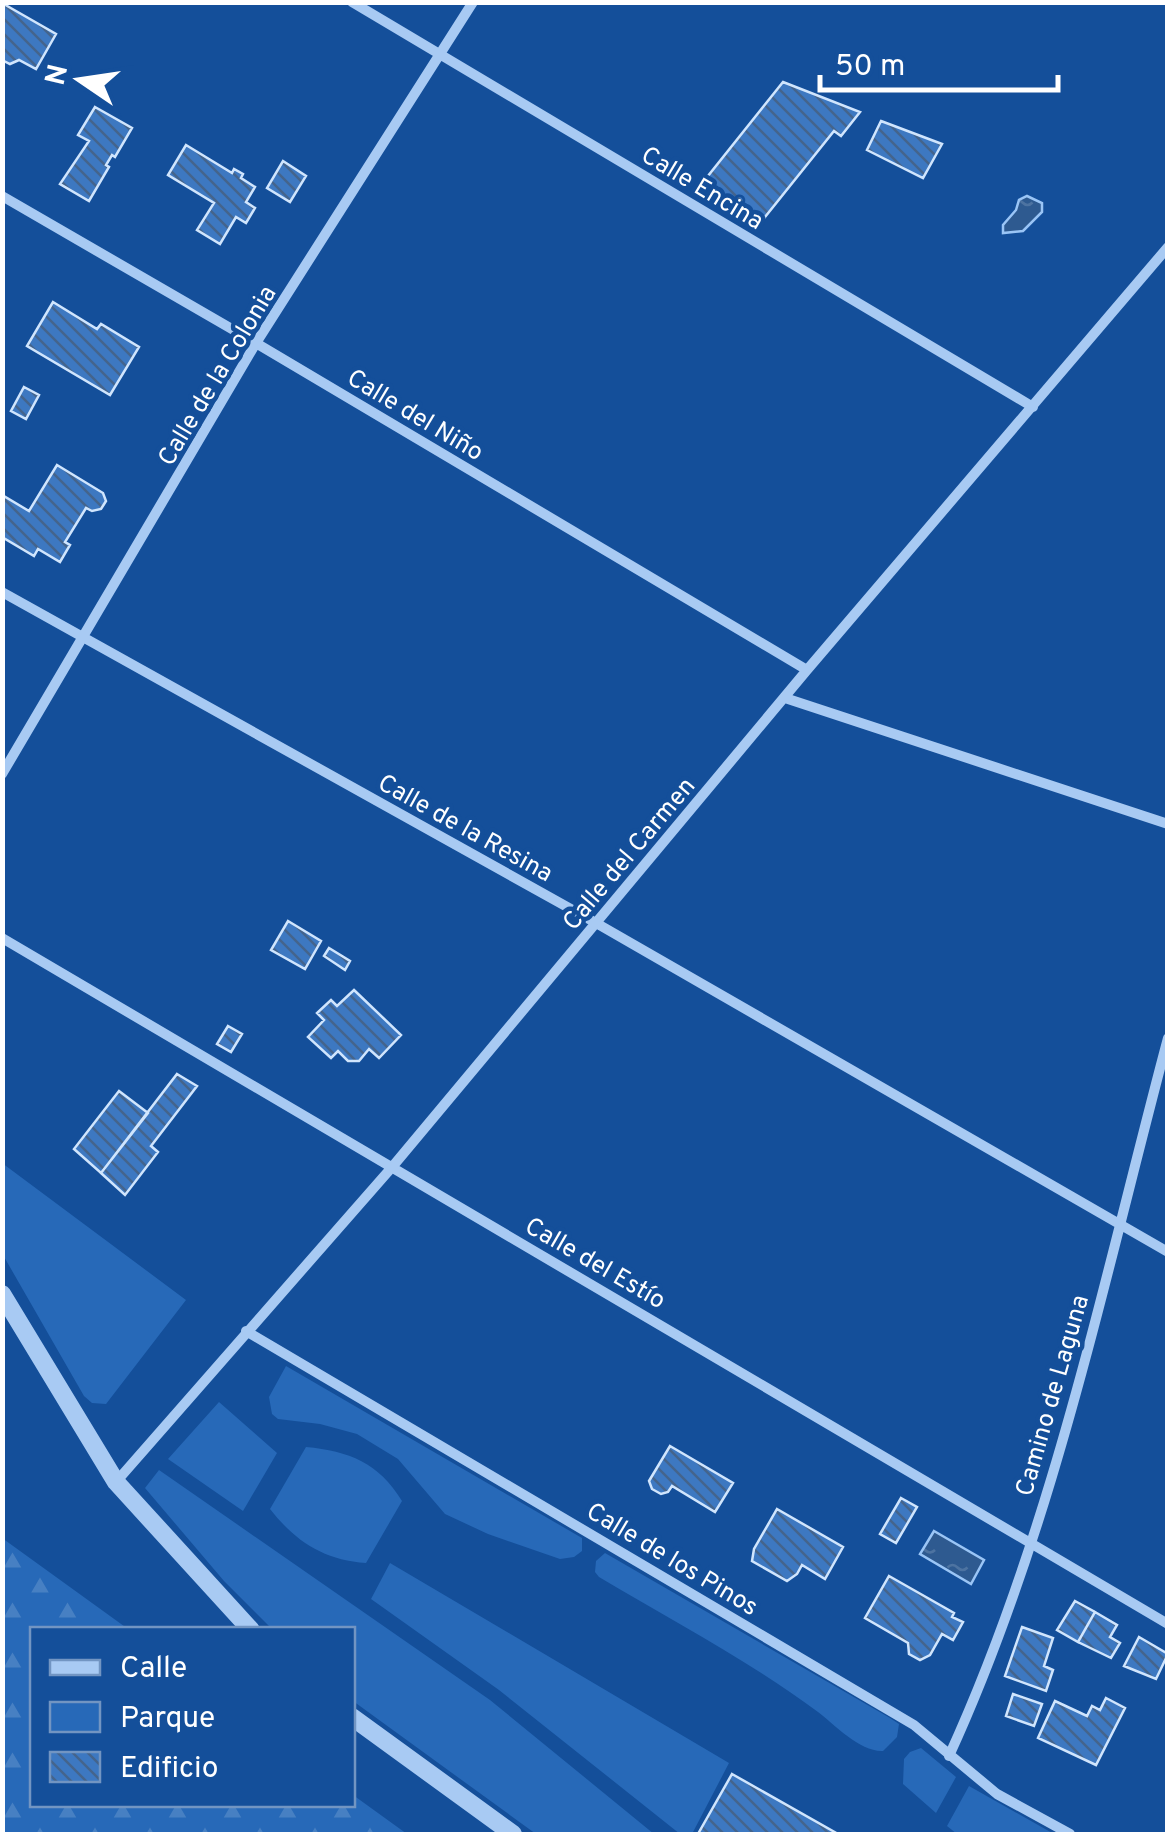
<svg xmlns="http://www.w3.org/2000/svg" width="1170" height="1837" font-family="Overpass,sans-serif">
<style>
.green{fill:#2769b8}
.forest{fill:url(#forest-firs)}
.water{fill:url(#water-ripples);stroke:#9ac5f6;stroke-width:2.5}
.building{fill:url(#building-back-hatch);stroke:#d0e5fd;stroke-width:2.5}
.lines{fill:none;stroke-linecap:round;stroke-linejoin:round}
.minor{stroke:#a8caf3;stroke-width:10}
.tertiary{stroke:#a8caf3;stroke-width:18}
.labels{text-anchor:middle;stroke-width:9;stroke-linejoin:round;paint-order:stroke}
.street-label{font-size:25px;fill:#fff;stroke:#144f9a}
</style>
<defs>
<pattern id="forest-firs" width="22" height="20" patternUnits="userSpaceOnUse" patternTransform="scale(2.5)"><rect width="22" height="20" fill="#2769b8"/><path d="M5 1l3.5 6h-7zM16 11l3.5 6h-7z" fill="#4780c3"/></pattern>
<pattern id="water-ripples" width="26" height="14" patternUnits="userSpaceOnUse" patternTransform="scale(2.5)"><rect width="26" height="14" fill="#2e5a90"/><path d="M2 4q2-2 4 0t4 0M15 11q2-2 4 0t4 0" fill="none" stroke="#4d73a1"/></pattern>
<pattern id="building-back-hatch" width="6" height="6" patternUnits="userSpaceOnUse" patternTransform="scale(2.5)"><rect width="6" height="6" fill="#3d78c1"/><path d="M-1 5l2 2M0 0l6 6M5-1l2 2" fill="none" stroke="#44648c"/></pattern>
</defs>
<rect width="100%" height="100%" fill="#144f9a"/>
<path class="green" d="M2,1163L186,1300L106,1404L92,1403L84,1396L3,1255Z
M286,1366L582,1538V1551L574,1557L560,1559L488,1534L445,1514L398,1459L357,1434L320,1424L278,1419L272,1414L269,1397Z
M219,1402L277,1453L243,1511L168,1459Z
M306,1447C349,1451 379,1463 402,1501L366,1563C324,1560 296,1542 270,1509Z
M159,1470L490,1700L654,1834H536L353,1701L352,1630L272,1629L224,1581L145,1488Z
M605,1553L890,1718L899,1724L897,1737L883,1751C860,1752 835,1725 818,1712C748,1660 673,1621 599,1577L595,1572L596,1561Z
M390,1563L729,1763L692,1834H680L499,1690L371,1599Z
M921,1748L956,1777L936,1813L903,1784L904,1759L910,1752Z
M969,1786L1054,1834H957L947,1826Z"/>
<path class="forest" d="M2,1538L128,1629L32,1630V1804H352L353,1795L407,1834H3Z"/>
<path class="water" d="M1027,196L1042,203V212L1023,231L1003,233V225L1016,210L1019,200Z
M934,1531L984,1560L971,1584L920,1554Z"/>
<path class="building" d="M2,3L56,34L36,69L19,60L10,64L2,60Z
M783,82L860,112L841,136L834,131L761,222L700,186Z
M95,107L132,128L115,157L112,155L106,165L109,167L89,201L60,184L89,141L78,135Z
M881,121L942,144L923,178L867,150Z
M186,145L232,173L234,169L243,174L241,178L255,187L246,202L255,208L246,223L236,217L220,244L197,230L214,203L168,175Z
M283,161L306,176L290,202L267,188Z
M53,302L97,329L101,324L139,347L110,395L27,346Z
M24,387L39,395L26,419L11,411Z
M57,465L103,493L106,501L101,509L92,511L86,508L65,542L70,545L60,562L38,549L34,556L2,537V495L29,511Z
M288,921L321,941L305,969L271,950Z
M329,948L350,961L345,970L324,956Z
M354,990L401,1035L379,1058L369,1049L359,1061H348L338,1051L331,1058L308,1037L324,1020L317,1013L331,1000L337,1006Z
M228,1026L242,1034L231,1052L217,1044Z
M177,1074L197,1086L151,1146L158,1152L125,1195L101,1173Z
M119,1091L148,1113L101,1173L74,1149Z
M670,1446L733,1483L715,1512L672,1486L668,1492L661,1494L652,1489L649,1481Z
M901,1498L917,1507L896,1543L880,1534Z
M777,1509L843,1547L825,1579L802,1565L797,1574L787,1581L752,1561L754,1549Z
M889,1576L954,1613L952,1617L963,1622L953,1640L942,1634L930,1655L920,1660L909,1654L908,1643L865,1618Z
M1075,1601L1095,1612L1078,1642L1057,1630Z
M1095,1612L1117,1625L1110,1637L1120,1643L1111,1658L1078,1642Z
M1022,1627L1053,1638L1044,1666L1053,1670L1046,1691L1005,1676Z
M1139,1637L1168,1654L1156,1679L1124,1666Z
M1013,1694L1042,1704L1034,1726L1006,1716Z
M1106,1698L1125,1708L1096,1765L1038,1738L1055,1701L1087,1716L1092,1706L1100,1710Z
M732,1774L838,1834H698Z"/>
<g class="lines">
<path class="minor" d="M352,2L1033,407
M2,196L256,343L807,670
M2,592L596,923L1168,1252
M785,698L1168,824
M2,774L256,343L473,2
M2,938L1168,1624
M246,1331L914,1725L997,1794L1070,1834
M116,1482L393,1166L807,670L1168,247
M949,1756C1053,1529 1104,1278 1168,1038"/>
<path class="tertiary" d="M2,1294L116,1482L251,1630
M352,1717L513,1834"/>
</g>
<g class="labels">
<g class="street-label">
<text transform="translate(703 187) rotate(31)" y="9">Calle Encina</text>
<text transform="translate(216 375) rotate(-59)" y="9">Calle de la Colonia</text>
<text transform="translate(416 414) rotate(31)" y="9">Calle del Niño</text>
<text transform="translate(466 827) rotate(29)" y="9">Calle de la Resina</text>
<text transform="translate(628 853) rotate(-50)" y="9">Calle del Carmen</text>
<text transform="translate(596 1262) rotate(30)" y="9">Calle del Estío</text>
<text transform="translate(1051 1395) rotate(-74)" y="9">Camino de Laguna</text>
<text transform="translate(673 1558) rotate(31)" y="9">Calle de los Pinos</text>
</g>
</g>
<rect width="1170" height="1837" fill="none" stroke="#ffffff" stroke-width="10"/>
<rect x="30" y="1627" width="325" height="180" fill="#144f9a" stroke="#7295c2" stroke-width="2.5"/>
<rect x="50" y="1660" width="50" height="15" fill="#a8caf3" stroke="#7295c2" stroke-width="2.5"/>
<text x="120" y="1677" font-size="30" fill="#ffffff">Calle</text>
<rect x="50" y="1702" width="50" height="30" fill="#2769b8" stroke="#7295c2" stroke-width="2.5"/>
<text x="120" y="1727" font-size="30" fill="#ffffff">Parque</text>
<rect x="50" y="1752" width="50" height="30" fill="url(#building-back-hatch)" stroke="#7295c2" stroke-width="2.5"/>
<text x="120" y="1777" font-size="30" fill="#ffffff">Edificio</text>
<g transform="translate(80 80) rotate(283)" stroke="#144f9a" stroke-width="8" paint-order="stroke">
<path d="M0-8L18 38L0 25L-18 38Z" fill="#ffffff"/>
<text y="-15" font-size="28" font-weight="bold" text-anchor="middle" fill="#ffffff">N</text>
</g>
<path d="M820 75v15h238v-15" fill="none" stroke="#ffffff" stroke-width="5"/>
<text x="835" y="75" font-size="30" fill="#ffffff" stroke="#144f9a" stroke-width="8" paint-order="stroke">50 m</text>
</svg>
